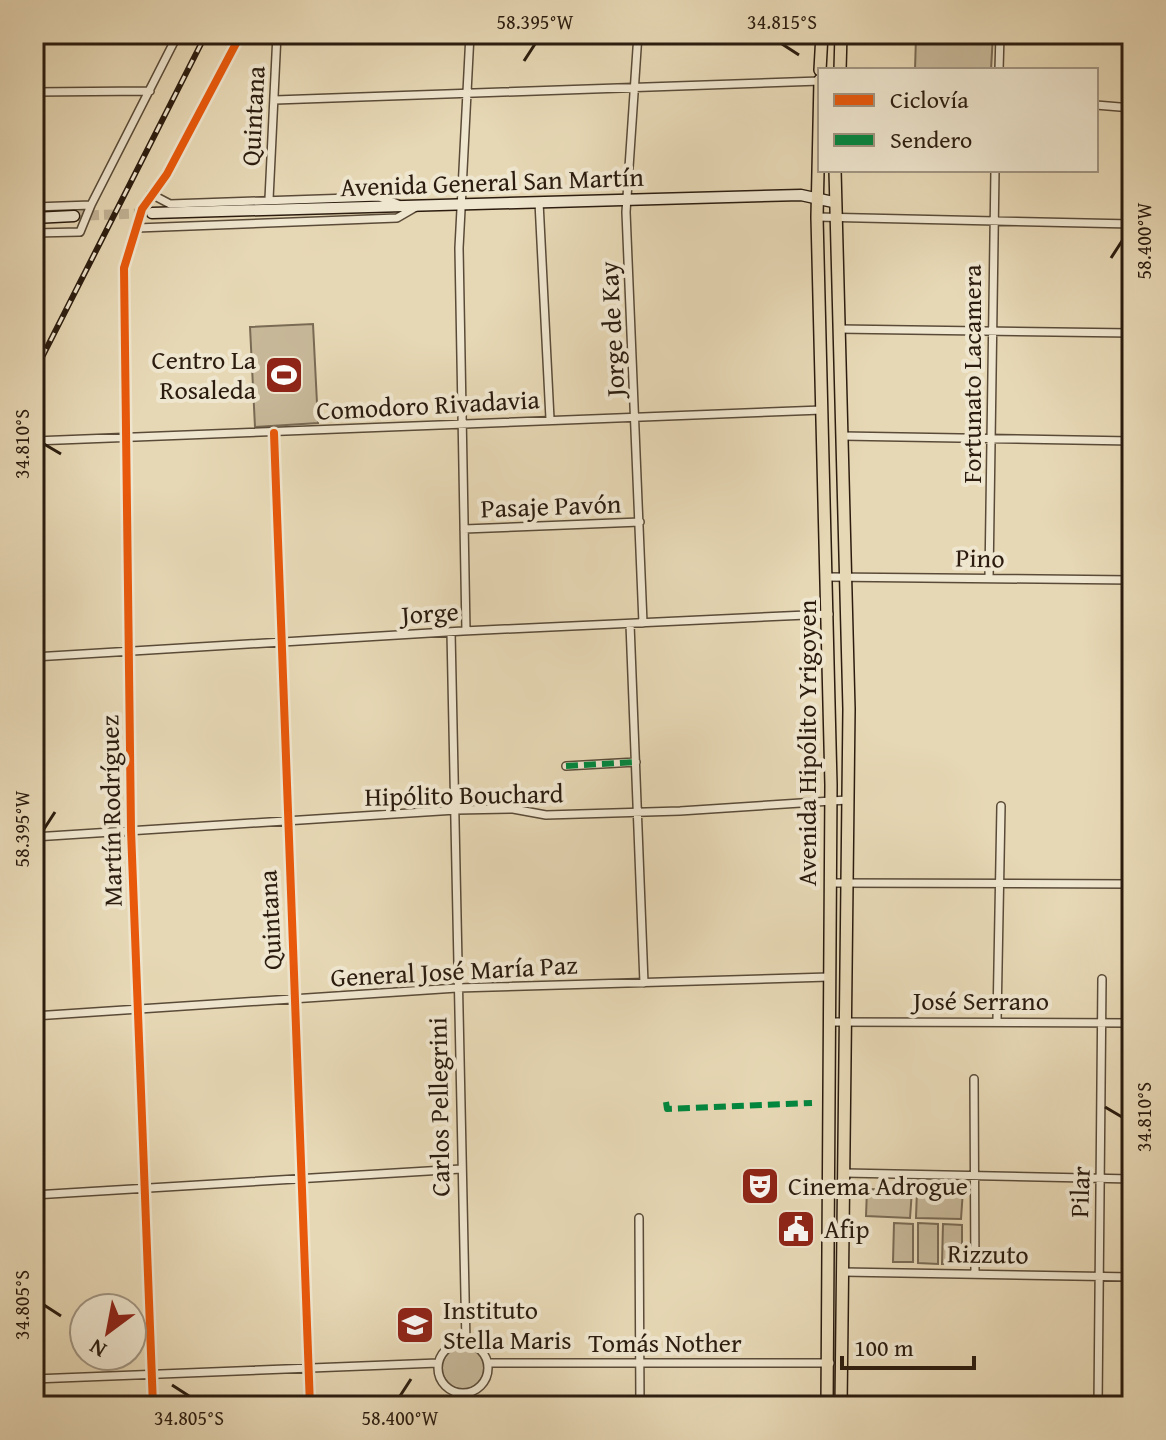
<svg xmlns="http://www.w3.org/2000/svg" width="1166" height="1440" font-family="'Gentium Book Plus',serif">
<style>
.green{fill:#c7b899;stroke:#796a54;stroke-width:2}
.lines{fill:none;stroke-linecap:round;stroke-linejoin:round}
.secondary-tunnel{stroke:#c1b294;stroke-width:10;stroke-dasharray:10 5;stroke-linecap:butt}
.minor-casing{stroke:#5a4b38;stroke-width:10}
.secondary-casing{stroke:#2b1c0f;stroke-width:13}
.primary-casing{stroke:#2b1c0f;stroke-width:14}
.minor{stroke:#efe6cf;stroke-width:7}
.secondary{stroke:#efe6cf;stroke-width:10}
.primary{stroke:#e7d8b5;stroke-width:11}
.rail-casing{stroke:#2b1c0f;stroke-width:6}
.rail{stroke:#efe6cf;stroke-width:3;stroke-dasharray:9;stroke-linecap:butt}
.quiet{stroke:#00873e;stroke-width:6;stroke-dasharray:12 6;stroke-linecap:butt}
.cycleway-casing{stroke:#efe6cf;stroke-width:13}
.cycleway{stroke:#e8590c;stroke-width:8}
.ticks{fill:none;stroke:#2b1c0f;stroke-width:3}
.labels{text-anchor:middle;stroke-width:8;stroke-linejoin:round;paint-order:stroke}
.street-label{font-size:26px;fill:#2b1c0f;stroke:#efe6cf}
.poi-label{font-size:26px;fill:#2b1c0f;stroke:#efe6cf;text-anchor:start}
.neatline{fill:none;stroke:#2b1c0f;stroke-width:3}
.ticks-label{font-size:20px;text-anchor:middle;fill:#2b1c0f}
</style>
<rect width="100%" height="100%" fill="#e7d8b5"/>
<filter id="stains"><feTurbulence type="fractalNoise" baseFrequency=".0025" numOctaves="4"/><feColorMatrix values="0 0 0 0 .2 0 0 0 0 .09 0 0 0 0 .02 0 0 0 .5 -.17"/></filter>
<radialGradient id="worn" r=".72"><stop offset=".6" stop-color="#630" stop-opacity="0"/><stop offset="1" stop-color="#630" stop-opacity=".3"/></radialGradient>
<path class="green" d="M861,34H993L991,70H915L916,36Z
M313,324L318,423L255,427L250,327Z
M867,1189L912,1190L910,1218L866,1216Z
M917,1189L963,1190L961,1219L916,1218Z
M894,1223L913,1224V1262H893Z
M918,1223L938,1224V1264L918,1263Z
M943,1224L962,1225V1264H942Z
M442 1368a21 21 0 1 1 42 0a21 21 0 1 1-42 0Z"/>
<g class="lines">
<path class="secondary-tunnel" d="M74,216L150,213"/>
<g class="minor-casing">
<path id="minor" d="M638,34L626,212L643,623
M999,70L1000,34
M34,92L150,91
M275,100L820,81
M1096,105L1132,108
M151,194L170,204L379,197L398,204
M269,199L277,34
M539,202L550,419
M34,207L91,205
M817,217L1132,224
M137,228L397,218L416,207
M34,233L80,232L91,205L178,34
M34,304H38
M838,329L1132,333
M274,433L310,1406
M842,436L1132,441
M34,441L822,410
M464,529L640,522
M828,577L1132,580
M989,578L995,170
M630,624L644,983
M466,631L459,248L470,34
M451,632L466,1343
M34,657L463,631L829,614
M566,766L636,762
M34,837L456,810L513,809L546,815L680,811L847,800
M829,883L1132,884
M34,1016L457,988L829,977
M997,1020L1001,806
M829,1022L1132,1023
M974,1079L975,1274
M845,1173L1132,1179
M34,1195L461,1169
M639,1218L640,1406
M843,1272L1132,1277
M438 1368a25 25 0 1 1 50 0a25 25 0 1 1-50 0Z
M488,1363H830
M34,1379L438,1363
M468,1393V1406
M153,1406L131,830L124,268L142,209L167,174L241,34
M1098,1406L1102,979"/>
</g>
<g class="secondary-casing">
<path id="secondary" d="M152,213L801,195L833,202
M34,218L74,216"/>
</g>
<g class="primary-casing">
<path id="primary" d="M820,70L822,34
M840,70L841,34
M820,80L817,217L831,785L827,1406
M835,170L849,709L841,1406"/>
</g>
<use href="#minor" class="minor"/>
<use href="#secondary" class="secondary"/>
<use href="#primary" class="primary"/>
<g class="rail-casing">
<path id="rail" d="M34,373L206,34"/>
</g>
<use href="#rail" class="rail"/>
<path class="quiet" d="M566,766L636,762
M666,1102L667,1109L812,1103"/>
<g class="cycleway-casing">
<path id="cycleway" d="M274,433L310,1406
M153,1406L131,830L124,268L142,209L167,174L241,34"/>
</g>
<use href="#cycleway" class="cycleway"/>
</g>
<path class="ticks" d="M782,44L799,55M524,61L535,44M1111,258L1122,241M44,444L61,454M44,829L55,812M1105,1107L1122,1117M44,1305L61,1316M172,1385L189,1396M400,1396L411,1379"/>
<defs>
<g id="stadium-square" transform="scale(2)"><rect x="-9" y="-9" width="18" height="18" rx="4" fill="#8f2418" stroke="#efe6cf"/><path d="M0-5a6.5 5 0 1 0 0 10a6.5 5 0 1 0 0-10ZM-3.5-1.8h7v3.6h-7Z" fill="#fff"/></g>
<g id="theatre-square" transform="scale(2)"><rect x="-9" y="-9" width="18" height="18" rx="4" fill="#8f2418" stroke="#efe6cf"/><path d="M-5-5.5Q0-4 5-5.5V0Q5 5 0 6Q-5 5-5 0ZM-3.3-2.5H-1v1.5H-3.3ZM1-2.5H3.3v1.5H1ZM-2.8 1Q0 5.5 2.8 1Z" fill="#fff"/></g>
<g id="civic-square" transform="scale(2)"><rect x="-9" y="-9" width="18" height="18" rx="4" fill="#8f2418" stroke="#efe6cf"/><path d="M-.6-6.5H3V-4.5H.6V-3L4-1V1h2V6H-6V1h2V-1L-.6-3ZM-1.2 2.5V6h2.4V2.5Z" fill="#fff"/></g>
<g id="university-square" transform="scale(2)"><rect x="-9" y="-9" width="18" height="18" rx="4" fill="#8f2418" stroke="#efe6cf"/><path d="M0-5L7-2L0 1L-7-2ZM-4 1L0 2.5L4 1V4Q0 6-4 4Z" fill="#fff"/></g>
</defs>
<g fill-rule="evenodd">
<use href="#stadium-square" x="284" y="375"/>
<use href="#theatre-square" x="760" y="1186"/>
<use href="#civic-square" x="796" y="1229"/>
<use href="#university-square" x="415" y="1325"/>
</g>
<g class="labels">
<g class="street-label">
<text transform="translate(253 116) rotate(-87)" y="9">Quintana</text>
<text transform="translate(492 182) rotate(-2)" y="9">Avenida General San Martín</text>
<text transform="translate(612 329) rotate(-93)" y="9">Jorge de Kay</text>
<text transform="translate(972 374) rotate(-90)" y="9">Fortunato Lacamera</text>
<text transform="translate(428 405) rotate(-3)" y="9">Comodoro Rivadavia</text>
<text transform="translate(551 506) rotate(-2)" y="9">Pasaje Pavón</text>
<text transform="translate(980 558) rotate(1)" y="9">Pino</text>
<text transform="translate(430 613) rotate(-4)" y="9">Jorge</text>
<text transform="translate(807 743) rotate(-90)" y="9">Avenida Hipólito Yrigoyen</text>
<text transform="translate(464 795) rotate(-1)" y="9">Hipólito Bouchard</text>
<text transform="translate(111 811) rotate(-91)" y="9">Martín Rodríguez</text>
<text transform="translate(270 920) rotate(-93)" y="9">Quintana</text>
<text transform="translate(454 971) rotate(-3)" y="9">General José María Paz</text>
<text x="981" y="1010">José Serrano</text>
<text transform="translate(439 1107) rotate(-91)" y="9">Carlos Pellegrini</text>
<text transform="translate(1080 1192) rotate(-88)" y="9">Pilar</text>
<text transform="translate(988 1254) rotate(1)" y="9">Rizzuto</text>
<text x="665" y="1352">Tomás Nother</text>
</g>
<g class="poi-label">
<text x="256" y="369" text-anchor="end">Centro La<tspan x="256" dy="30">Rosaleda</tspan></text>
<text x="788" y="1195">Cinema Adrogue</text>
<text x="824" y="1238">Afip</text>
<text x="443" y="1319">Instituto<tspan x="443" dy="30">Stella Maris</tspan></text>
</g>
</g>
<rect width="1166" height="1440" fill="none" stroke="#e7d8b5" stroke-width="88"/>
<rect x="818" y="68" width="280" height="104" fill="#efe6cf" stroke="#a19582" stroke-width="2"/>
<rect x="834" y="94" width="40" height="12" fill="#e8590c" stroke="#a19582" stroke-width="2"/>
<text x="890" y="108" font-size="24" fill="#2b1c0f">Ciclovía</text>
<rect x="834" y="134" width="40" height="12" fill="#00873e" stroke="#a19582" stroke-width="2"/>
<text x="890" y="148" font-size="24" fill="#2b1c0f">Sendero</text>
<g transform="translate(108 1332) rotate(212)"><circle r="38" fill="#efe6cf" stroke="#a19582" stroke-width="2"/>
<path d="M0-6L14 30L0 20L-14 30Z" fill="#8f2418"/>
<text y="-12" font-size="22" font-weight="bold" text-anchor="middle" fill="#2b1c0f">N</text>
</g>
<path d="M842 1356v12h132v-12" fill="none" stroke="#2b1c0f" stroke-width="4"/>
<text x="854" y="1356" font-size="24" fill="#2b1c0f" stroke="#efe6cf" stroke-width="6" paint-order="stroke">100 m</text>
<rect x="44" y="44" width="1078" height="1352" class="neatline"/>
<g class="ticks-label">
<text x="535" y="29">58.395°W</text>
<text x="782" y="29">34.815°S</text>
<text transform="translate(1144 241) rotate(-90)" y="7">58.400°W</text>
<text transform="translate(22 444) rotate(-90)" y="7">34.810°S</text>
<text transform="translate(22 829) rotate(-90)" y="7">58.395°W</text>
<text transform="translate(1144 1117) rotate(-90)" y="7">34.810°S</text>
<text transform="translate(22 1305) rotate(-90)" y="7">34.805°S</text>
<text x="189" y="1425">34.805°S</text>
<text x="400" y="1425">58.400°W</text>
</g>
<rect width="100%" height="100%" filter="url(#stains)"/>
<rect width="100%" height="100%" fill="url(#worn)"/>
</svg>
